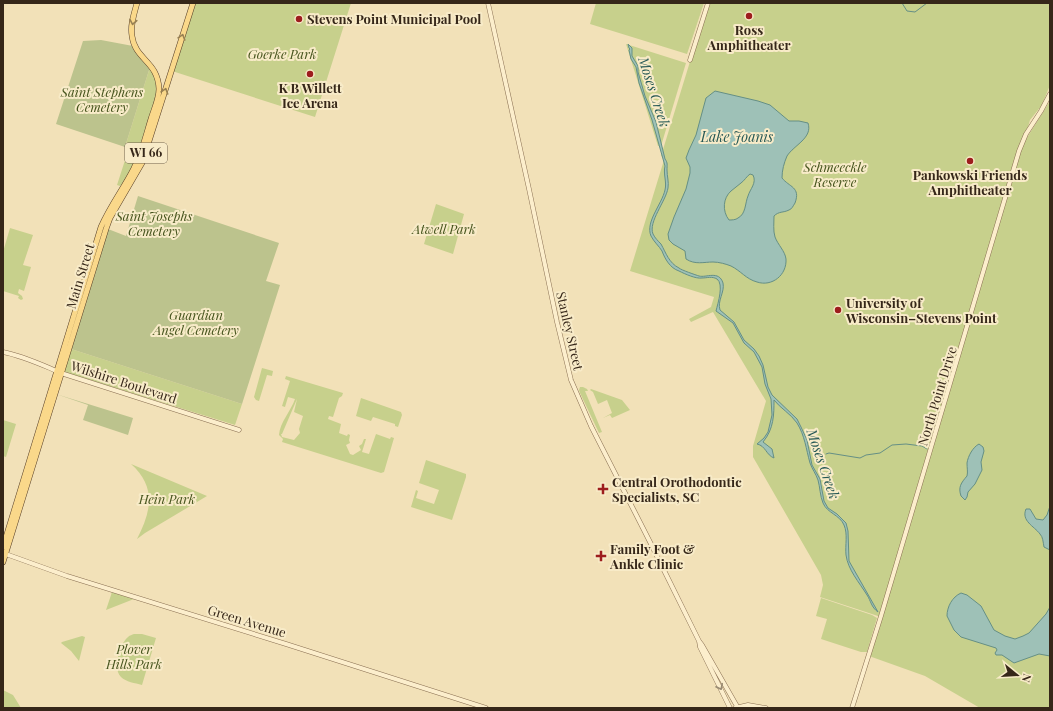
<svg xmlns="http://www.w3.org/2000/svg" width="1053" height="711" font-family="'Playfair Display',serif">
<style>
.green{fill:#c7d08c;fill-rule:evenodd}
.cemetery{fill:#bcc38d}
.water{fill:#9ec1b7;stroke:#658f85;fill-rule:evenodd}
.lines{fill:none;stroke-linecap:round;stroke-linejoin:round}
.stream{stroke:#658f85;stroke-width:1}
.tertiary-casing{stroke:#896f52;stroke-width:5}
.primary-casing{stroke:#553d27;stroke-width:6}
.tertiary{stroke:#fceecc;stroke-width:4}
.primary{stroke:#fad88a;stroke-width:5}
.oneway{stroke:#988052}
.oneway2{stroke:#998a72}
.poi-dot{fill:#9d1d1d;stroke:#f8ebc8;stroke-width:1.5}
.labels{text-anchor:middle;stroke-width:4;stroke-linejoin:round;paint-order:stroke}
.shield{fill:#f8ebc8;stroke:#70624e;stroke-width:1}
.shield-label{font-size:12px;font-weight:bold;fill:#362719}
.poi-label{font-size:13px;font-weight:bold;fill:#362719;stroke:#f8ebc8;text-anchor:start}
.park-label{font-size:13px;font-style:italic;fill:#46541d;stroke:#f8ebc8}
.street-label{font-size:13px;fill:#362719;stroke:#f8ebc8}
.water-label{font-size:14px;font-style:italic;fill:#265855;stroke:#f8ebc8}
</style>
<rect width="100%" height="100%" fill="#f2e1b8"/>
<path class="green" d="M192,3H351L315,117L172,71Z
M596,3H704L687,54L590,24Z
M708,3H1050V85L1042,105L1030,120L1023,144L1050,101V707L980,708L925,676L869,656L881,617L820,597L823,585L821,575L753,457V446L766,401L713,312L691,322L689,319L711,307L714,297L630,271L664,160L665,158L661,156Z
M626,44L686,63L661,146H658Z
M150,67C156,77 157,87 156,98C148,122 138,170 120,186L117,185L128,151L125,147Z
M436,204L464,214L453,254L424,244Z
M10,228L33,235L23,265L31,267L24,291L19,289L18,293L22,296L23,299L21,300L18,298L19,296L3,291V252Z
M71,349L242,404L235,425L64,372Z
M262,368L273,371L272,376L267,375L259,401L256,400L254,397Z
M286,376L343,393L342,396L339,398L333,417L329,416L328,419L341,424L339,433L347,436L348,434L350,435L349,440L350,443L346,445L350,454L353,455L361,450L359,446L362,444L364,439H366L362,452L369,454L376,434L390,439L391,437L394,438L384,472L381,473L282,442L283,439L279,435C280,422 291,411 295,399L288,397L285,407L282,406L290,381L285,379ZM297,399L294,412L303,416L299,429L300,433L294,440L282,437L281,434H282Z
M580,387H583L587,389L588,391H585L602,432L599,433L580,393L579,390Z
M591,389L622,400L630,410L612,418L610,415L603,418L612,413L607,400L598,404L593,392L590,390Z
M361,398L401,412L402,415L398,427L395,426V424L373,417L371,421L356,416Z
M3,420L16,424L6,457L3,456Z
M426,460L466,474V477L452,520L411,507L416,490L418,491L416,498L434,504L439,490L419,483Z
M131,464L207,496L145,533L137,539C151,512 157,487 131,464Z
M112,592L133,598L134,599L106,610Z
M821,598L872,615L877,618L867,652H861L821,639L827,619L816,616Z
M134,634H142L156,638L142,685C135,683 126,682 121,677C112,669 120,643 128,637C130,635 132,635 134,634Z
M82,636L85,637L79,661L71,651L61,643L62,642Z
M3,690L13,695L21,708H3Z"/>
<path class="cemetery" d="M101,40L133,46L150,67L125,147L56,124L83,41Z
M138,196L279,243L266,281L280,285L242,404L71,349L108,229L126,236Z
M56,394L133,418L128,435L83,420L88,405Z"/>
<path class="water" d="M628,44L632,48V56L638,66V72L645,96L656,122L665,159C668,163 667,165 667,170C667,176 669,182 668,188C666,201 648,222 653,234C655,238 658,241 661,244C666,253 669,263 679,268C681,270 696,275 699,276C706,278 719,270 723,283C725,292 717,301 720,310L734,322L744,340L754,349L759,356L763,365L768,387L772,395L797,419L801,427L807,440L812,465L820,479L824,501L828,508L837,514L846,523L848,531L849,561L878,612C871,607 871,601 867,595C859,582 848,570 846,555C845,545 848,534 844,525C840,515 827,513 823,503C820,496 820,487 818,480C816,474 812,469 810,463C806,449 805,436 797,423C791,414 780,408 774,400C774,414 774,429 763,442L772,449L774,458C766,455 766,446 757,444L764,438L768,432L772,415L771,399L765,384L762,367L754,352L744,343L733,323L716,311C718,303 724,284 717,279C712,276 707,278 702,278C696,279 685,274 679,271C670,268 665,259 662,251C659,246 654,242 651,236C645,222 662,204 665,190C667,182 663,174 665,166L652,120L639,83L636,67L631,59L629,50L630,49L629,48Z
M715,91L758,101L770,105L789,121H799L808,123C813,138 794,145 787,156C784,163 782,170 782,178C789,187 801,187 795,203C793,206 792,209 789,210C783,213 779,211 774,216C774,222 773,231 775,237C778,245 785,251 786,259C787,275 772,287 757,282C746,279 741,271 731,266C726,264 719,262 713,262C704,262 695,265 686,259L685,251L673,244L669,240L668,234L674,217L686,189L690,173V167L686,158L689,150L696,135L706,98ZM750,174L753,175C757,183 750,189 748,196C745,203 746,214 738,218C736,220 731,220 729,220C722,211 723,198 731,191C734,188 738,186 741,183C745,180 746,177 750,174Z
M979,444L983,447L984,451L981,462L982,470L975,484L968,492L967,497L965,500L961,496C958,487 961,483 967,476C968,472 967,468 967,463C968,456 973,447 979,444Z
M1050,506V550L1044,547C1043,542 1043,537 1040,534C1034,526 1021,521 1026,509H1030L1036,519L1043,520L1047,515Z
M961,593L967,595L981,606L994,630L1005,636L1015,639L1023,636L1029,633L1046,614L1050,607V656L1039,654L1014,663L1002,655H996L995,653L997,650L996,648L961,637L954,630L947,616C947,607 952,597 961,593Z"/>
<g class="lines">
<path class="stream" d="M902,3L907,11L915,12L927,3
M826,454L829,453L860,458L866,455L880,453L892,445L906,444L922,446L927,449"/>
<g class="tertiary-casing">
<path id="tertiary" d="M488,3L529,189L557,322L571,380L591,426L650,542L699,641L700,647L730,708
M690,60L708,3
M3,352C24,356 44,366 64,374L239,430
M3,553L67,576L286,644L486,708
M699,641L702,645L738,708
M735,708L748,705L766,708
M852,708L881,616L1019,151L1026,134L1041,111L1050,94"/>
</g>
<g class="primary-casing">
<path id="primary" d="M3,547L101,227C110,206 124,188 134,168C142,153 146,135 151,119C154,109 159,99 159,89C158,61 135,60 132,36C130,25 134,14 137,3
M3,562L106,229L110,218L142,163L193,3"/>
</g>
<use href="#tertiary" class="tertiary"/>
<use href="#primary" class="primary"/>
</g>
<defs><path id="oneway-chevron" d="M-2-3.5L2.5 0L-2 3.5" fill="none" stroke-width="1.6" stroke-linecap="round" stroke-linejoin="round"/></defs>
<g class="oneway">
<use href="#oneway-chevron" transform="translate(133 22) rotate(100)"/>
<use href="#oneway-chevron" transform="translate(182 37) rotate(-73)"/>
<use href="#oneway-chevron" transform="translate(165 91) rotate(-72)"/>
</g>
<use class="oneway2" href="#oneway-chevron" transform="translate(720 687) rotate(64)"/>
<g class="poi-dot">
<circle cx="749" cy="16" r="4"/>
<circle cx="299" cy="19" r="4"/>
<circle cx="310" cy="74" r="4"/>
<circle cx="970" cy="161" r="4"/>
<circle cx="838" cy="310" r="4"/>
<path d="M601 483h4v4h4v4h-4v4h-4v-4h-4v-4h4z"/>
<path d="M599 550h4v4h4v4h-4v4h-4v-4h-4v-4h4z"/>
</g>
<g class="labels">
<rect class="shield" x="125" y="143" width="42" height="20" rx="3"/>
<g class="shield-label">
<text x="146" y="157">WI 66</text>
</g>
<g class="poi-label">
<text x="307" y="24">Stevens Point Municipal Pool</text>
<text x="749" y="35" text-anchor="middle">Ross<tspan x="749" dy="15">Amphitheater</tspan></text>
<text x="310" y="93" text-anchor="middle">K B Willett<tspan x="310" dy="15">Ice Arena</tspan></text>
<text x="970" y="180" text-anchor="middle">Pankowski Friends<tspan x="970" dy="15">Amphitheater</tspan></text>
<text x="846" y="308">University of<tspan x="846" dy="15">Wisconsin–Stevens Point</tspan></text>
<text x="612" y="487">Central Orothodontic<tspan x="612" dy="15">Specialists, SC</tspan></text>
<text x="610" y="554">Family Foot &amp;<tspan x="610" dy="15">Ankle Clinic</tspan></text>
</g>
<g class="park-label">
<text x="282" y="59">Goerke Park</text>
<text x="102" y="97">Saint Stephens<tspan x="102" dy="15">Cemetery</tspan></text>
<text x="835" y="172">Schmeeckle<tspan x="835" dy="15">Reserve</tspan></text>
<text x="154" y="221">Saint Josephs<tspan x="154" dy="15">Cemetery</tspan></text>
<text x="444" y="234">Atwell Park</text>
<text x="196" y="320">Guardian<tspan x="196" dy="15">Angel Cemetery</tspan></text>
<text x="167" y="504">Hein Park</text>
<text x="134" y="654">Plover<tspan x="134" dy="15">Hills Park</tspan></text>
</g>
<g class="street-label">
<text transform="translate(80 276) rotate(-73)" y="5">Main Street</text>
<text transform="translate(570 331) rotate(77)" y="5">Stanley Street</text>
<text transform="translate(124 382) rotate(18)" y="5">Wilshire Boulevard</text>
<text transform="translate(937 396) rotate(-73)" y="5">North Point Drive</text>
<text transform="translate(247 621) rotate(17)" y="5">Green Avenue</text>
</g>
<g class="water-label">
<text transform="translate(654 92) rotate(72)" y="5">Moses Creek</text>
<text x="737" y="142">Lake Joanis</text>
<text transform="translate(823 464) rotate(71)" y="5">Moses Creek</text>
</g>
</g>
<rect width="1053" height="711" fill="none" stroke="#362719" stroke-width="8"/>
<g transform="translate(1017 675) rotate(108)" stroke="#f8ebc8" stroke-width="3" paint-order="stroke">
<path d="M0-3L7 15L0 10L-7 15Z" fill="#362719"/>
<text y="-6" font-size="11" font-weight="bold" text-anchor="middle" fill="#362719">N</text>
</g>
</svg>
